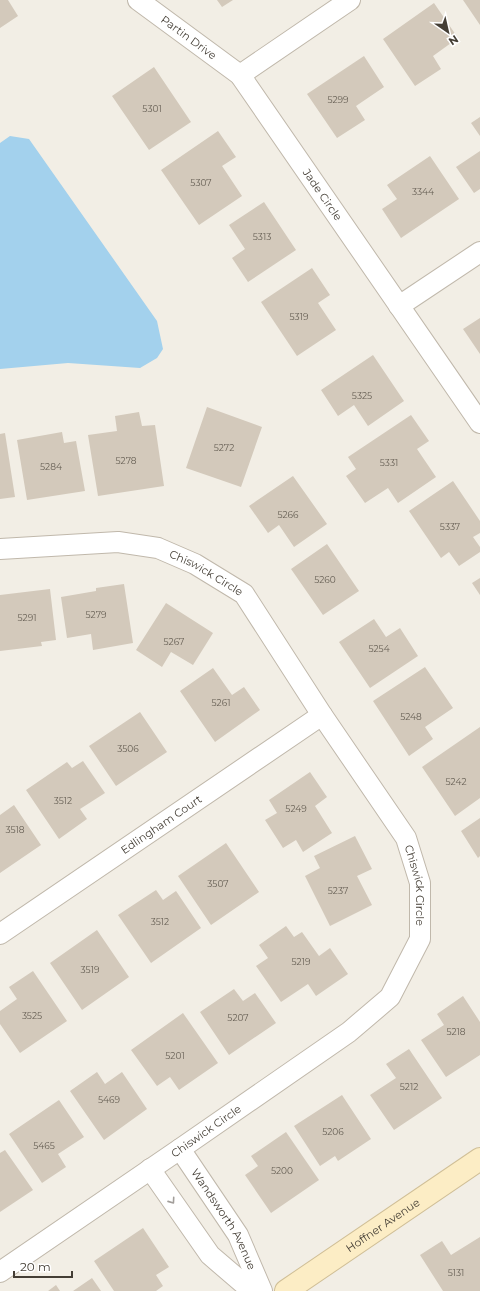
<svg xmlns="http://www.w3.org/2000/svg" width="480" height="1291" font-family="Montserrat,sans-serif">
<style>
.water{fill:#a3d1ed}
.building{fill:#d3c9bb}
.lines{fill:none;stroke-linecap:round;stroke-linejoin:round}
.minor-casing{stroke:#c0b8ab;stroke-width:22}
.secondary-casing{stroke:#d0bf97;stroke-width:24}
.minor{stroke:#fff;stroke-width:20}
.secondary{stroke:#fcedc5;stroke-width:22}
.oneway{stroke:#a29e9a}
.labels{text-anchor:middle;stroke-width:4;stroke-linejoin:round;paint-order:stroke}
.number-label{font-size:9px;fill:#686156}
.street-label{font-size:11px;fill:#443e35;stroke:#fff}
</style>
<rect width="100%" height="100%" fill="#f2eee5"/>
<path class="water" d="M10,136L29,139L157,321L163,349L157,358L140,368L68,363L0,369V143Z"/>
<path class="building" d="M0,0H8L18,16L0,28Z
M217,0H233L222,7Z
M463,0H480V25Z
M434,3L458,38L433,56L441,69L415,86L383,39Z
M364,56L384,87L356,106L365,120L337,138L307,94Z
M154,67L191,122L149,150L112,96Z
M480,117V136L471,123Z
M218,131L236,157L222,166L242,196L199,225L161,170Z
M480,151V189L474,193L456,167Z
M430,156L459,199L401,238L382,209L397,199L387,185Z
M264,202L296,250L248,282L232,258L245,249L229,225Z
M312,268L330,295L318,303L336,330L297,356L261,302Z
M480,318V354L463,329Z
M373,355L404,401L368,426L354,405L338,416L321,390Z
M207,407L262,427L241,487L186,468Z
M139,412L142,426L155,425L164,486L98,496L88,435L117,431L115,416Z
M411,415L429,441L417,449L436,477L398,503L388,488L365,503L346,476L356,469L348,457Z
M62,432L64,443L76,441L85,491L27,500L17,440Z
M5,433L15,497L0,499V434Z
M293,476L327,524L294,547L279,525L268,533L249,506Z
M453,481L480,521V533L473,537L480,547V552L459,566L449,552L441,558L409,511Z
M327,544L359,591L323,615L291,569Z
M480,578V595L472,583Z
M124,584L133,643L93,650L91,634L67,638L61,597L96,591V588Z
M50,589L56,640L41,642L42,646L0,651V595Z
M166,603L213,633L193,665L171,652L162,667L136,650Z
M374,619L386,637L400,628L418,656L370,688L339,642Z
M425,667L453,708L425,727L433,739L409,756L373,701Z
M213,668L232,695L244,687L260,710L215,742L180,691Z
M140,712L167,752L116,786L89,746Z
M480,727V798L455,816L422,767Z
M83,761L105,793L80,809L87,819L59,839L26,790L67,762L72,768Z
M310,772L327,797L315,806L332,833L303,852L296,840L283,848L265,820L277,813L269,800Z
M14,805L41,845L0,873V815Z
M480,818V856L478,858L461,831Z
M355,836L372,869L357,876L372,905L330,926L305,876L320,868L314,856Z
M226,843L259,892L211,925L178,876Z
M156,890L163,900L176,891L201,928L151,963L118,915Z
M286,926L294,937L302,932L319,956L330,948L348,974L316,996L308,984L281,1002L256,966L268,958L259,945Z
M97,930L129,977L82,1010L50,963Z
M33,971L67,1021L20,1053L0,1024V1011L17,999L9,987Z
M234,989L243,1001L255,993L276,1023L229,1055L200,1012Z
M463,996L480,1022V1055L446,1077L421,1040L444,1025L437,1014Z
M183,1013L218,1063L179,1090L170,1077L157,1086L131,1050Z
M409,1049L442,1098L394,1130L370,1095L396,1078L386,1064Z
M97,1072L105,1084L122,1072L147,1109L104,1140L70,1091Z
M342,1095L371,1139L338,1161L335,1156L320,1166L294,1126Z
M59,1100L84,1137L58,1154L66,1167L42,1183L9,1134Z
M286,1132L319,1180L271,1213L245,1175L258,1166L251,1156Z
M5,1150L33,1190L0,1212V1153Z
M143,1228L169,1267L156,1275L163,1286L156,1291H114L94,1261Z
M480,1237V1291H443L420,1255L442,1241L451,1255Z
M92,1278L101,1291H73Z
M56,1285L60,1291H48Z"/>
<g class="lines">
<g class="minor-casing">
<g id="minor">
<path id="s1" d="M138,0L240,75L480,423"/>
<path d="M240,75L350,0"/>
<path d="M399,306L480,252"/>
<path id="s2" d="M0,549L118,542L158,548L195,564L244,594L322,715L406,838L420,883V939L390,997L349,1032L180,1149L0,1272"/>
<path id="s3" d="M0,934L322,715"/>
<path id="s4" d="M180,1149L238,1235L262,1291"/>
<path d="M150,1169L210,1255L252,1291"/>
</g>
</g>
<g class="secondary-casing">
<g id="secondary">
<path id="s5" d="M286,1291L480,1159"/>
</g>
</g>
<use href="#minor" class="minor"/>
<use href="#secondary" class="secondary"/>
</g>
<defs><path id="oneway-chevron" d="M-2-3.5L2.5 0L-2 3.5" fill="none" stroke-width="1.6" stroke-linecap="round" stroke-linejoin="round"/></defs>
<use class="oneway" href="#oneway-chevron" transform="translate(172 1201) rotate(55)"/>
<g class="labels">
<g class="number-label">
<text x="338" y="103">5299</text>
<text x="152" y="112">5301</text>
<text x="201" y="186">5307</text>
<text x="423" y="195">3344</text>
<text x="262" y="240">5313</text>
<text x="299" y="320">5319</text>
<text x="362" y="399">5325</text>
<text x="224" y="451">5272</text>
<text x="126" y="464">5278</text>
<text x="389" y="466">5331</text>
<text x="51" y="470">5284</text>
<text x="288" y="518">5266</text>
<text x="450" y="530">5337</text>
<text x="325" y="583">5260</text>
<text x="96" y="618">5279</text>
<text x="27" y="621">5291</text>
<text x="174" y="645">5267</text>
<text x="379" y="652">5254</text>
<text x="221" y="706">5261</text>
<text x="411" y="720">5248</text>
<text x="128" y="752">3506</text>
<text x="456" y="785">5242</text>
<text x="63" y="804">3512</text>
<text x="296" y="812">5249</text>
<text x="15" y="833">3518</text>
<text x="218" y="887">3507</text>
<text x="338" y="894">5237</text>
<text x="160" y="925">3512</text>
<text x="301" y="965">5219</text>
<text x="90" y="973">3519</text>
<text x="32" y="1019">3525</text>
<text x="238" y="1021">5207</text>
<text x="456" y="1035">5218</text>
<text x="175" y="1059">5201</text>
<text x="409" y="1090">5212</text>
<text x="109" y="1103">5469</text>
<text x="333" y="1135">5206</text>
<text x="44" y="1149">5465</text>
<text x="282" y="1174">5200</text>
<text x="456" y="1276">5131</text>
</g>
<g class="street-label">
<text dy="4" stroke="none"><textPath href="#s1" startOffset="63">Partin Drive</textPath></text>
<text dy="4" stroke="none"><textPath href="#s1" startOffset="272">Jade Circle</textPath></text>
<text dy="4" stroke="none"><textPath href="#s2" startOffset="213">Chiswick Circle</textPath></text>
<text dy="4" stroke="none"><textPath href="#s3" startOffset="195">Edlingham Court</textPath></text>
<text dy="4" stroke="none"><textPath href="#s2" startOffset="598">Chiswick Circle</textPath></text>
<text transform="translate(206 1131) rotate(-35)" y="4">Chiswick Circle</text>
<text dy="4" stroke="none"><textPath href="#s4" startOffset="83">Wandsworth Avenue</textPath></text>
<text dy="4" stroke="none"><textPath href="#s5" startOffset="117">Hoffner Avenue</textPath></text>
</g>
</g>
<g transform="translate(448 32) rotate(146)" stroke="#ffffff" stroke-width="3" paint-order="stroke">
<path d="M0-3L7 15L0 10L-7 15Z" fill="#443e35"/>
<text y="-6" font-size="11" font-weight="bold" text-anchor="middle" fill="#443e35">N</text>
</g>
<path d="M14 1271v6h58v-6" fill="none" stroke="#443e35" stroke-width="2"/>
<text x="20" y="1271" font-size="12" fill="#443e35" stroke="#ffffff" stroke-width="3" paint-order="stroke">20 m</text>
</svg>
